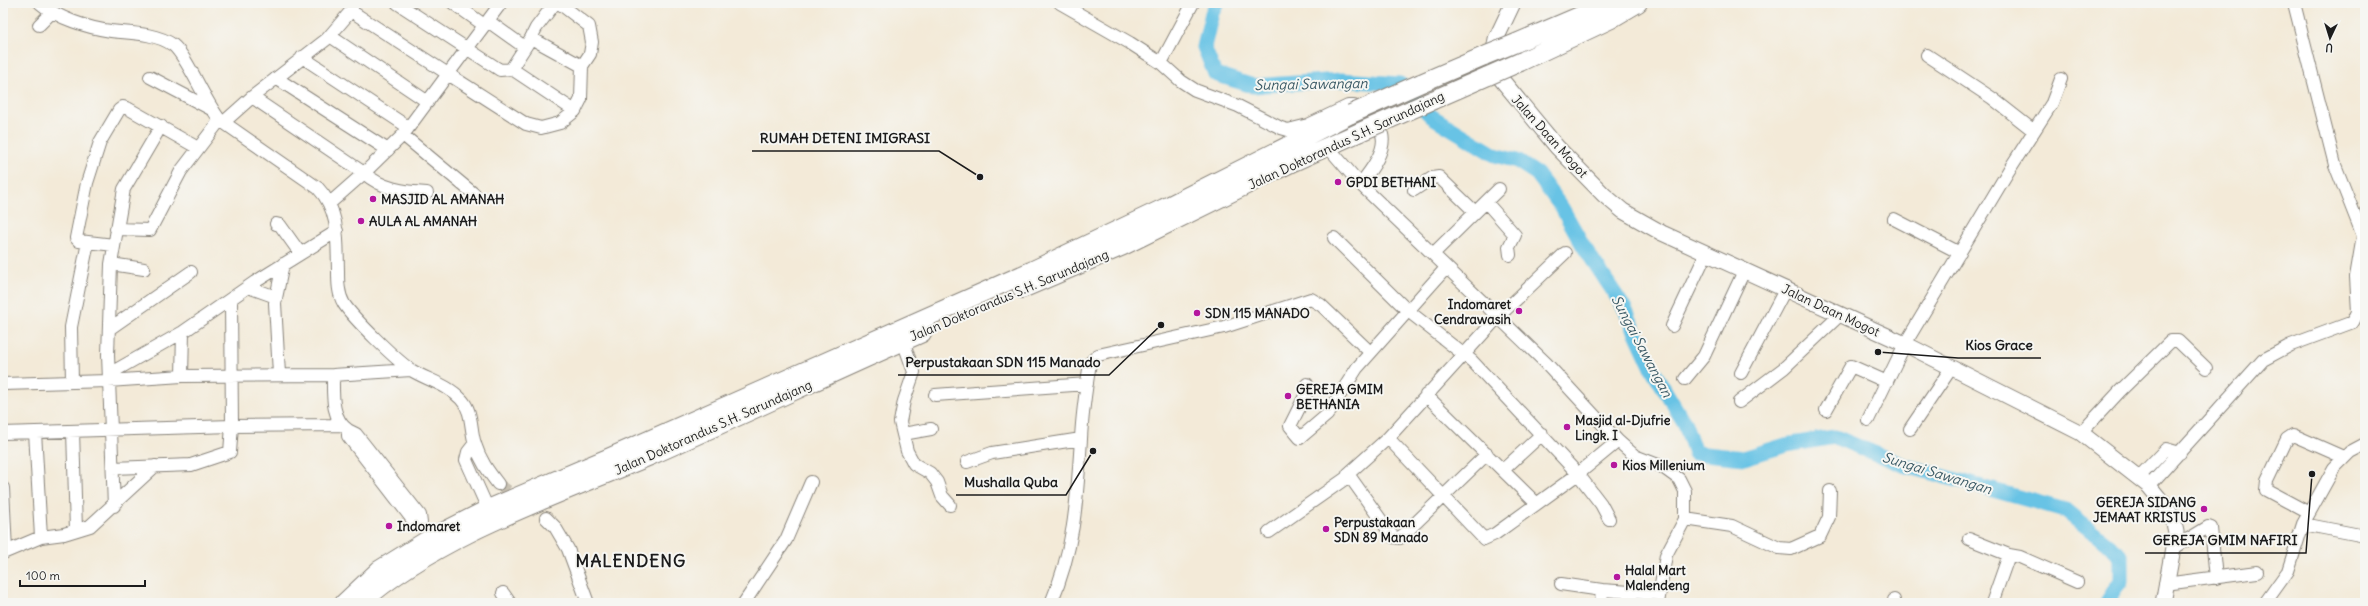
<svg xmlns="http://www.w3.org/2000/svg" width="2368" height="606" font-family="Delius,sans-serif">
<style>
.lines{fill:none;stroke-linecap:round;stroke-linejoin:round}
.river{stroke:#67c3e5;stroke-width:15}
.minor-tunnel{stroke:#c8c1b2;stroke-width:12;stroke-dasharray:12 6;stroke-linecap:butt}
.minor-casing{stroke:#88837a;stroke-width:14}
.major-casing{stroke:#88837a;stroke-width:17}
.highway-casing{stroke:#88837a;stroke-width:20}
.minor{stroke:#fff;stroke-width:12}
.major{stroke:#fff;stroke-width:15}
.highway{stroke:#fff;stroke-width:18}
.highway-bridge-casing{stroke:#88837a;stroke-width:20;stroke-linecap:butt}
.highway-bridge{stroke:#fff;stroke-width:18}
.poi-dot{fill:#b5179e;stroke:#f6f6f2;stroke-width:1.5}
.labels{text-anchor:middle;stroke-width:4;stroke-linejoin:round;paint-order:stroke}
.street-label{font-size:13px;fill:#1c1c1c;stroke:#f6f6f2}
.poi-label{font-size:13px;font-weight:bold;fill:#1c1c1c;stroke:#f6f6f2;text-anchor:start}
.water-label{font-size:14px;font-style:italic;fill:#365662;stroke:#f6f6f2}
.district-label{font-size:17px;font-weight:bold;letter-spacing:1px;fill:#1c1c1c;stroke:#f6f6f2}
.leader{fill:none;stroke:#1c1c1c;stroke-width:1.5}
.callout-dot{fill:#1c1c1c;stroke:#f6f6f2;stroke-width:1.5}
.callout-label{font-size:14px;text-anchor:middle;font-weight:bold;fill:#1c1c1c;stroke:#f6f6f2;stroke-width:4;stroke-linejoin:round;paint-order:stroke}
</style>
<rect width="100%" height="100%" fill="#f6f6f2"/>
<filter id="ink" filterUnits="userSpaceOnUse"><feTurbulence type="fractalNoise" baseFrequency=".025" numOctaves="2"/><feDisplacementMap in="SourceGraphic" scale="8" xChannelSelector="R" yChannelSelector="G"/><feConvolveMatrix kernelMatrix="1 2 1 2 8 2 1 2 1" color-interpolation-filters="sRGB"/></filter>
<filter id="wash" filterUnits="userSpaceOnUse"><feTurbulence type="fractalNoise" baseFrequency=".012" numOctaves="4" result="noise"/><feDisplacementMap in="SourceGraphic" scale="16" xChannelSelector="R" yChannelSelector="G"/><feGaussianBlur stdDeviation="0.9" result="paint"/><feColorMatrix in="noise" values="0 0 0 0 0 0 0 0 0 0 0 0 0 0 0 0 0 1.4 0 .05"/><feComposite in="paint" operator="in"/></filter>
<g filter="url(#wash)">
<rect width="100%" height="100%" fill="#f3ead8"/>
<g class="lines">
<path class="river" d="M1217,3L1212,13L1204,47L1215,74L1253,86L1341,80L1400,84L1431,116L1495,155L1517,161L1537,174L1562,208L1584,247L1625,309L1654,372L1685,424L1695,453L1744,458L1786,445L1835,437L1903,465L2065,510L2121,555V581L2107,603"/>
</g>
</g>
<g filter="url(#ink)">
<g class="lines">
<path class="minor-tunnel" d="M498,484L546,518"/>
<g class="minor-casing">
<path id="minor" d="M40,3C57,18 88,28 111,31C130,33 156,33 173,45C187,56 205,102 220,120L318,188C340,211 337,241 338,271C338,282 338,294 344,304C354,319 396,360 411,370C427,380 447,384 461,399C473,411 470,429 475,444C480,460 488,471 498,484
M397,3L500,70L511,69L515,71L575,111
M453,3L484,25
M501,3L448,74L526,124L541,128L560,123L575,111L581,99L582,66L590,54L592,42L589,26L559,3
M1060,3L1130,43L1161,63L1181,81L1195,90L1238,106L1281,128L1288,130L1308,125L1348,106H1354C1362,114 1373,121 1380,130C1390,146 1370,172 1360,184
M351,11L448,74L403,135L364,173C382,189 404,192 427,193
M488,21L523,46
M39,25L52,12
M330,36L428,102
M531,38L536,28L555,3
M1927,55L1992,98L2034,131
M302,57L408,127
M1161,63L1193,3
M511,69L531,38L582,66
M150,77L211,109
M276,78L388,150
M252,97L364,173L330,203
M224,122L252,97L327,39L351,11L353,4
M403,135L474,194
M1328,147L1360,184L1546,363L1618,441L1635,456L1661,466L1679,479L1685,491V519L1666,555L1658,603
M1414,190L1432,178L1439,177L1475,212
M1486,202L1515,235L1509,247L1510,255
M1894,219L1960,253
M276,224L280,225L300,253
M116,229L150,230L181,171L220,120
M1334,238L1407,310L1472,361L1578,474L1601,504L1609,519
M114,245L79,241L76,238L87,183L100,142L119,110L123,107L129,109L198,148
M1433,254L1499,189
M111,264L144,269
M248,287L276,297
M1672,326L1706,254
M109,329L191,272
M903,341L914,372L904,401L900,422L907,451L914,464L930,473L937,482L942,496L950,505
M1741,373L1786,288
M109,374L183,332L255,282L337,231
M279,374L275,303L283,264
M333,375C333,395 331,418 348,430V436L412,519L421,523L420,515L356,434L348,430
M182,376L183,332
M1685,379L1704,356L1744,271
M72,382L71,327L88,242
M3,384L108,381L182,376L333,375L411,370
M1307,384V392L1290,426L1300,438L1327,415L1357,368L1446,268
M935,395L1087,384
M1426,395L1536,503
M1739,402L1784,368L1841,314
M1826,410L1851,366L1887,382
M1868,420L1905,344L2009,170L2052,103L2061,79
M1910,429L1952,367
M73,431L76,530
M35,432L41,537
M3,433L232,426L340,425
M2081,433L2120,391L2171,341H2178L2206,368
M903,434L931,429
M1388,438L1484,539L1495,534L1578,474L1618,441
M475,443L468,452L466,460L488,509
M1487,454L1400,538L1393,537L1348,474L1388,438L1499,316L1565,253
M967,462L992,453L1081,439
M113,468L191,465L230,452L232,426L231,300
M1503,470L1542,434
M2138,478L2166,449L2180,453
M2149,486L2263,360L2291,345L2353,322L2358,312L2356,277L2363,236L2335,165L2294,3
M3,488L6,551
M114,506L108,355L111,264L124,189L161,126
M2309,513L2266,490L2267,481L2287,439L2293,435L2343,457
M546,518L555,527L568,549L588,603
M1685,519L1732,526L1779,548L1791,549L1820,536L1829,517L1830,491
M2303,524L2365,536
M1269,532L1349,476
M1969,539L2009,555
M2174,548L2208,527L2211,528L2216,578
M3,553L41,537L64,534L90,526L155,466
M1561,584L1602,590
M2165,584L2257,572
M503,593L510,603
M744,603L786,540L811,482
M1051,603C1075,547 1077,498 1081,439C1082,414 1086,388 1090,363L1098,355L1224,327L1311,299L1321,305L1370,352
M1601,603L1602,590L1659,594
M1894,603V600
M1992,603L2009,555L2020,557L2077,582
M2265,603L2288,571L2303,524L2334,468L2350,452L2365,444"/>
</g>
<g class="major-casing">
<path id="major" d="M1513,3L1496,39L1494,50V61L1501,79L1557,147L1604,195L1623,211L1662,233L1905,344L2081,433L2149,486L2167,508L2173,519L2176,532L2163,603"/>
</g>
<g class="highway-casing">
<path id="highway" d="M1516,43L1610,3
M1520,62L1611,19L1638,3
M1421,83L1484,56
M1433,100L1488,76
M1022,289L1123,246L1293,162L1360,132
M344,603L379,570L429,539L488,509L608,458L1031,271L1164,208L1351,114
M361,603C437,535 556,496 650,456C741,416 831,373 922,333"/>
</g>
<use href="#minor" class="minor"/>
<use href="#major" class="major"/>
<use href="#highway" class="highway"/>
<g class="highway-bridge-casing">
<path id="highway-bridge" d="M1484,56L1516,43
M1488,76L1520,62
M1351,114L1421,83
M1360,132L1433,100"/>
</g>
<use href="#highway-bridge" class="highway-bridge"/>
</g>
</g>
<g class="poi-dot">
<circle cx="1338" cy="182" r="4"/>
<circle cx="373" cy="199" r="4"/>
<circle cx="361" cy="221" r="4"/>
<circle cx="1519" cy="311" r="4"/>
<circle cx="1197" cy="313" r="4"/>
<circle cx="1288" cy="396" r="4"/>
<circle cx="1567" cy="427" r="4"/>
<circle cx="1614" cy="465" r="4"/>
<circle cx="2204" cy="509" r="4"/>
<circle cx="389" cy="526" r="4"/>
<circle cx="1326" cy="529" r="4"/>
<circle cx="1617" cy="577" r="4"/>
</g>
<g class="labels">
<g class="street-label">
<text transform="translate(1550 136) rotate(48)" y="5">Jalan Daan Mogot</text>
<text transform="translate(1346 140) rotate(-25)" y="5">Jalan Doktorandus S.H. Sarundajang</text>
<text transform="translate(1009 295) rotate(-23)" y="5">Jalan Doktorandus S.H. Sarundajang</text>
<text transform="translate(1831 310) rotate(25)" y="5">Jalan Daan Mogot</text>
<text transform="translate(713 427) rotate(-24)" y="5">Jalan Doktorandus S.H. Sarundajang</text>
</g>
<g class="poi-label">
<text x="1346" y="187">GPDI BETHANI</text>
<text x="381" y="204">MASJID AL AMANAH</text>
<text x="369" y="226">AULA AL AMANAH</text>
<text x="1511" y="309" text-anchor="end">Indomaret<tspan x="1511" dy="15">Cendrawasih</tspan></text>
<text x="1205" y="318">SDN 115 MANADO</text>
<text x="1296" y="394">GEREJA GMIM<tspan x="1296" dy="15">BETHANIA</tspan></text>
<text x="1575" y="425">Masjid al-Djufrie<tspan x="1575" dy="15">Lingk. I</tspan></text>
<text x="1622" y="470">Kios Millenium</text>
<text x="2196" y="507" text-anchor="end">GEREJA SIDANG<tspan x="2196" dy="15">JEMAAT KRISTUS</tspan></text>
<text x="1334" y="527">Perpustakaan<tspan x="1334" dy="15">SDN 89 Manado</tspan></text>
<text x="397" y="531">Indomaret</text>
<text x="1625" y="575">Halal Mart<tspan x="1625" dy="15">Malendeng</tspan></text>
</g>
<g class="water-label">
<text transform="translate(1311 84) rotate(-1)" y="5">Sungai Sawangan</text>
<text transform="translate(1642 346) rotate(62)" y="5">Sungai Sawangan</text>
<text transform="translate(1937 473) rotate(17)" y="5">Sungai Sawangan</text>
</g>
<g class="district-label">
<text x="631" y="567">MALENDENG</text>
</g>
</g>
<path class="leader" d="M980 177L939 151H752M1878 352L1958 358H2041M1161 325L1109 375H898M1093 451L1066 495H956M2312 474L2306 553H2145"/>
<g class="callout-dot">
<circle cx="980" cy="177" r="4"/>
<circle cx="1878" cy="352" r="4"/>
<circle cx="1161" cy="325" r="4"/>
<circle cx="1093" cy="451" r="4"/>
<circle cx="2312" cy="474" r="4"/>
</g>
<g class="callout-label">
<text x="845" y="143">RUMAH DETENI IMIGRASI</text>
<text x="1999" y="350">Kios Grace</text>
<text x="1003" y="367">Perpustakaan SDN 115 Manado</text>
<text x="1011" y="487">Mushalla Quba</text>
<text x="2225" y="545">GEREJA GMIM NAFIRI</text>
</g>
<rect width="2368" height="606" fill="none" stroke="#f6f6f2" stroke-width="16"/>
<g transform="translate(2330 38) rotate(184)" stroke="#f6f6f2" stroke-width="3" paint-order="stroke">
<path d="M0-3L7 15L0 10L-7 15Z" fill="#1c1c1c"/>
<text y="-6" font-size="11" font-weight="bold" text-anchor="middle" fill="#1c1c1c">U</text>
</g>
<path d="M20 580v6h125v-6" fill="none" stroke="#1c1c1c" stroke-width="2"/>
<text x="26" y="580" font-size="12" fill="#1c1c1c" stroke="#f6f6f2" stroke-width="3" paint-order="stroke">100 m</text>
</svg>
